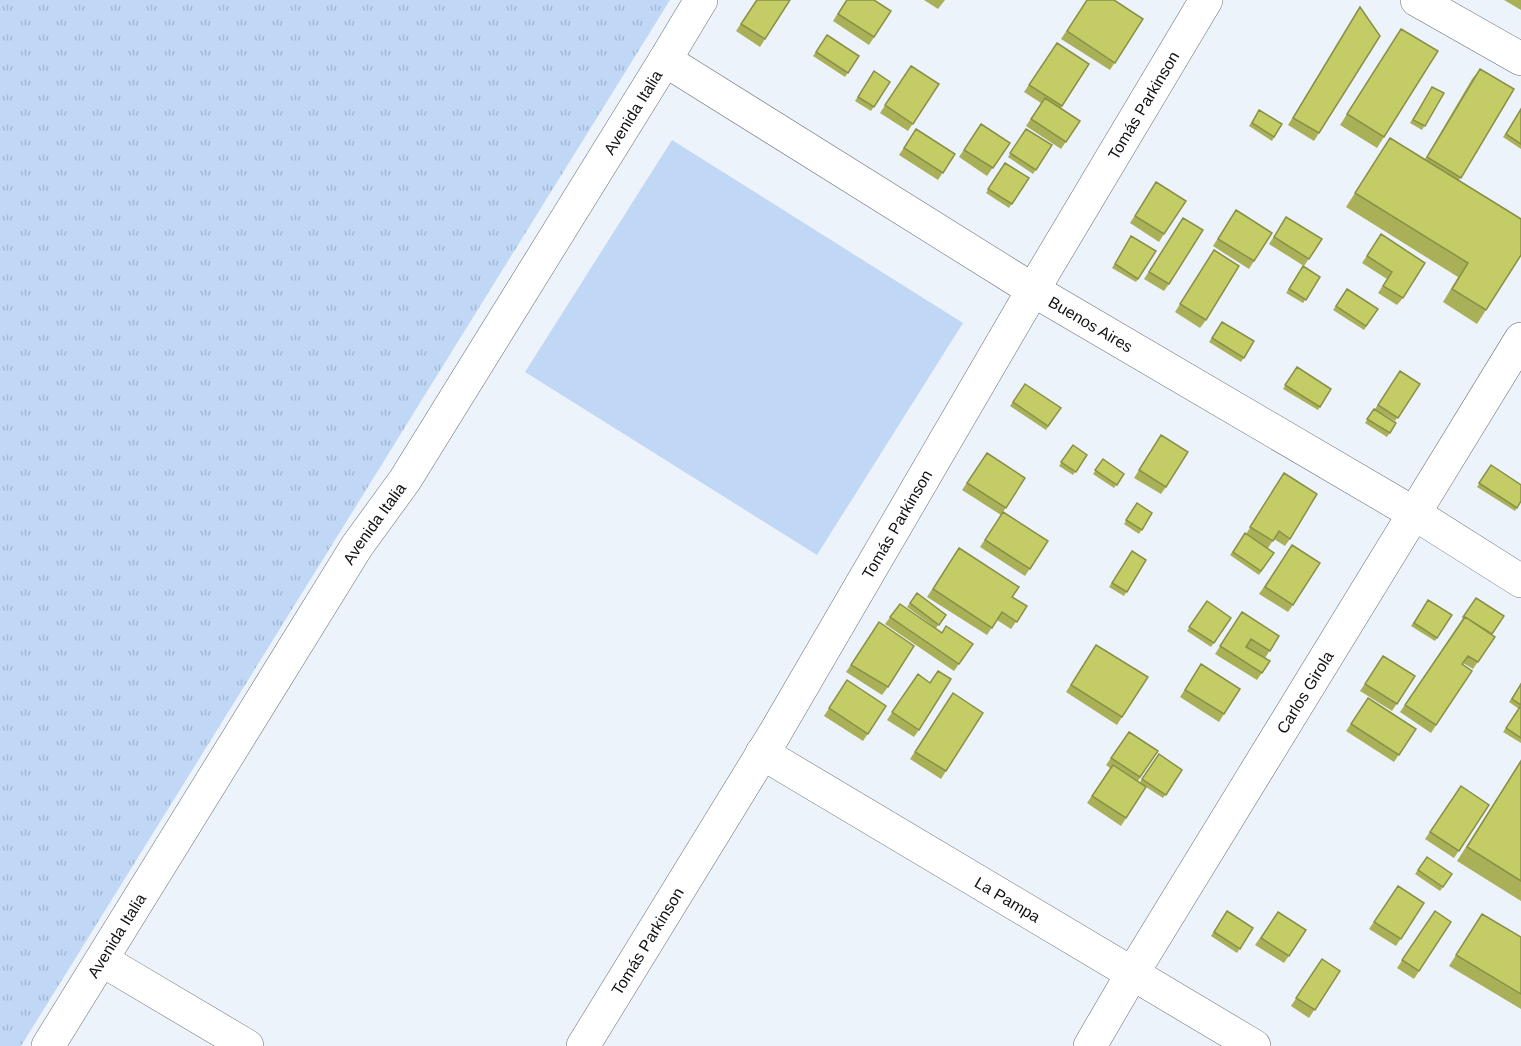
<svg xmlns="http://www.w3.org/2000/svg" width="1521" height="1046" font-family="Arial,sans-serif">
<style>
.grass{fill:url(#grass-tufts)}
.park{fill:#c0d8f6}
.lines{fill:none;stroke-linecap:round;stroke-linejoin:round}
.street-casing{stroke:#696e75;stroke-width:34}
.secondary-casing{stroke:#696e75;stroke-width:34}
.street{stroke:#fff;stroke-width:33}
.secondary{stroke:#fff;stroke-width:33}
.wall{fill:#a9b057}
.building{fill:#c4cd65;stroke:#899047;stroke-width:1.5}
.labels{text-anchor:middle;stroke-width:5;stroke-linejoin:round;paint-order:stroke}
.street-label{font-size:16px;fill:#0f1113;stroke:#fff}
</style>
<defs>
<pattern id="grass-tufts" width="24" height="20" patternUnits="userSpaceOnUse" patternTransform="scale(1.5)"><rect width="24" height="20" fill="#c0d8f6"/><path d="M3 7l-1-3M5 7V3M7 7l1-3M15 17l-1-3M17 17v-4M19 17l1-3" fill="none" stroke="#a4b8d2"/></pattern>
</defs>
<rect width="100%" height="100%" fill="#edf3fb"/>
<path class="grass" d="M0,0H670L21,1046H0Z"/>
<path class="park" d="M672,140L963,323L817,555L525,372Z"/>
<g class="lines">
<g class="street-casing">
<g id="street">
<path d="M1417,0L1521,59"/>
<path id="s1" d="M665,60L1033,290L1415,514L1521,581"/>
<path id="s2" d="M762,753L1254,1046"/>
<path d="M102,960L247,1046"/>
<path id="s3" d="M583,1046L775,733L1033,290L1206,0"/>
<path id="s4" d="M1090,1046L1132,974L1521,339"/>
</g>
</g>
<g class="secondary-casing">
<g id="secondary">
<path id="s5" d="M48,1046L357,546L405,480L665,60L701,0"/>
</g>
</g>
<use href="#street" class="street"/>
<use href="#secondary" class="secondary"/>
</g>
<path class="wall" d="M756,0H790L760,47L736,31Z
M846,0L891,11L869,45L833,21Z
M924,0H945L938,9Z
M1087,0L1143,19L1110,70L1061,39Z
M1504,0H1521V10Z
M1360,7L1319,133L1314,141L1288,125Z
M1401,29L1384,137L1377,148L1340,125Z
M827,35L859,56L845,77L813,56Z
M1057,43L1089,64L1061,108L1080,121L1061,149L1026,126L1041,103L1024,92Z
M911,66L939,84L908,131L880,113Z
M1480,69L1514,89L1459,180L1486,310L1477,324L1443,302L1458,277L1346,207L1390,138L1425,159L1472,79Z
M874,71L890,82L871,111L855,101Z
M1430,90L1444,93L1422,130L1410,123Z
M1521,109V149L1503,137Z
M1259,110L1282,124L1272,141L1249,126Z
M981,124L1010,143L987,176L959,157Z
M916,129L955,154L938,180L899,155Z
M1026,129L1052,145L1033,174L1008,157Z
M1005,163L1029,178L1009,208L986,193Z
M1156,182L1164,234L1159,242L1130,223Z
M1231,217L1254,261L1249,269L1213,246Z
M1286,217L1322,239L1304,266L1269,244Z
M1183,218L1169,284L1164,291L1144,279Z
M1381,234L1403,298L1397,305L1378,293L1387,279L1362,263Z
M1131,236L1156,251L1136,282L1112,268Z
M1209,258L1206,320L1200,328L1175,312Z
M1303,266L1320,277L1303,303L1286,293Z
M1347,289L1378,309L1364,330L1333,310Z
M1222,322L1254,341L1241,362L1209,342Z
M1297,367L1331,389L1318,410L1283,389Z
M1400,371L1420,384L1395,421L1375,409Z
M1025,384L1061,408L1046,430L1010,406Z
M1374,409L1396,423L1387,437L1365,423Z
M1161,435L1166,487L1161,494L1134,478Z
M1073,445L1087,455L1073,475L1059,466Z
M987,453L1025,478L1001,515L962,490Z
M1103,459L1124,474L1114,488L1093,474Z
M1491,465L1521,501L1515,511L1477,487Z
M1284,473L1290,539L1285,546L1274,539L1268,548L1274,553L1259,575L1230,555L1245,533L1246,534Z
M1137,503L1152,513L1139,534L1124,524Z
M1003,512L1048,541L1025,576L980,547Z
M1292,545L1293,605L1288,612L1259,594Z
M959,548L1012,597L1027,606L1011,629L997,620L987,635L927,597Z
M1132,551L1146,560L1124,596L1109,587Z
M917,593L946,615L936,628L907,607Z
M1476,598L1492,634L1495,637L1473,669L1463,663L1462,664L1472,671L1431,733L1400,712L1461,621Z
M1428,600L1452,615L1435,641L1411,626Z
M1207,601L1231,618L1211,647L1187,631Z
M900,604L942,632L973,644L954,671L885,624Z
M1242,612L1279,636L1265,658L1270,661L1257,680L1215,654Z
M879,622L888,687L882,695L846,672Z
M1091,652L1122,717L1117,725L1066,692Z
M1383,656L1415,676L1392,711L1360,691Z
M1201,664L1240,689L1219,722L1180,697Z
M918,674L919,730L914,737L887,720Z
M847,680L886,706L863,741L824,716Z
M1521,683V743L1503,732L1519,709L1509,702Z
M1368,698L1416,729L1394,762L1346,731Z
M948,700L946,771L941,779L910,759Z
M1129,732L1158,751L1138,781L1140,782L1159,754L1182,770L1163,798L1146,787L1121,826L1087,803L1110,768L1106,765Z
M1521,760V901L1457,861Z
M1461,786L1489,805L1454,858L1425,839Z
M1427,857L1452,874L1440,891L1415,874Z
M1398,886L1424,903L1396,946L1369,929Z
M1227,911L1253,928L1237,953L1211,936Z
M1435,911L1451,922L1414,979L1397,968Z
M1278,912L1306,930L1284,963L1255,945Z
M1482,914L1521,937V1009L1449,966Z
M1322,959L1340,971L1309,1018L1291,1006Z"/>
<path class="building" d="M757,0H790L765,39L741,24Z
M847,0H874L891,11L874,37L838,14Z
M1087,0H1114L1143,19L1115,63L1067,31Z
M1360,7L1380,36L1319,133L1293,118Z
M1401,29L1438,51L1384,137L1347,114Z
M827,35L859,56L848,73L816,52Z
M1057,43L1089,64L1062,106L1029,85Z
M911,66L939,84L913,124L885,105Z
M1480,69L1514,89L1461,178L1427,157Z
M874,71L890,82L874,107L858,97Z
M1432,87L1444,93L1425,126L1413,120Z
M1045,98L1080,121L1066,142L1031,119Z
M1521,109V144L1506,134Z
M1259,110L1282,124L1274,137L1252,123Z
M981,124L1010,143L993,168L964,150Z
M916,129L955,154L943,173L904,148Z
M1026,129L1052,145L1036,170L1010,153Z
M1390,138L1521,219V255L1486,310L1452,289L1468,263L1355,193Z
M1005,163L1029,178L1012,204L988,189Z
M1156,182L1186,201L1164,234L1135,216Z
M1236,210L1272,233L1254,261L1218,239Z
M1286,217L1322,239L1309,259L1274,237Z
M1183,218L1203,230L1169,284L1149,272Z
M1381,234L1425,263L1403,298L1383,286L1392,272L1367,256Z
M1131,236L1156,251L1138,279L1115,264Z
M1214,250L1239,266L1206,320L1180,304Z
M1303,266L1320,277L1306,300L1289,289Z
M1347,289L1378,309L1366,326L1336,306Z
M1222,322L1254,341L1244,358L1212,338Z
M1297,367L1331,389L1320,407L1285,385Z
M1400,371L1420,384L1398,418L1378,405Z
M1025,384L1061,408L1048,426L1013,402Z
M1374,409L1396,423L1390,433L1367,419Z
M1161,435L1188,452L1166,487L1139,470Z
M1073,445L1087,455L1076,472L1061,462Z
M987,453L1025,478L1006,508L967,483Z
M1103,459L1124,474L1117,485L1095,470Z
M1491,465L1521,485V501L1517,508L1479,483Z
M1284,473L1317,494L1290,539L1279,531L1273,541L1250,527Z
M1137,503L1152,513L1142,530L1126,520Z
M1003,512L1048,541L1030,569L985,540Z
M1245,533L1274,553L1261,571L1233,552Z
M1292,545L1320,563L1293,605L1265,587Z
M959,548L1019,587L1012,597L1027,606L1017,622L1002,612L992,628L933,589Z
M1132,551L1146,560L1127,592L1112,583Z
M917,593L946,615L939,625L910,603Z
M1476,598L1504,616L1492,634L1465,617H1463Z
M1428,600L1452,615L1437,638L1414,623Z
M1207,601L1231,618L1214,643L1189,627Z
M900,604L942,633L946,626L973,644L959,664L890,617Z
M1242,612L1279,636L1270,651L1251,639L1246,647L1270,661L1262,673L1220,646Z
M1465,617L1495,637L1478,662L1468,656L1462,664L1472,671L1436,725L1405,705Z
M879,622L914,646L888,687L851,665Z
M1096,645L1148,677L1122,717L1071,685Z
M1383,656L1415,676L1397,704L1365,684Z
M1201,664L1240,689L1224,714L1185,690Z
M938,671L951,679L919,730L892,712L918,674L930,683Z
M847,680L886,706L868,734L829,708Z
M1521,684V705L1512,699Z
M953,693L983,713L946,771L915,752Z
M1368,698L1416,729L1399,755L1351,724Z
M1520,707L1521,708V738L1506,728Z
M1129,732L1158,751L1140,777L1111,758Z
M1159,754L1182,770L1166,795L1142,779Z
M1521,761V881L1467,847Z
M1113,765L1146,787L1126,818L1092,796Z
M1461,786L1489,805L1459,851L1430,832Z
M1427,857L1452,874L1443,887L1418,870Z
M1398,886L1424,903L1401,939L1374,922Z
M1227,911L1253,928L1240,949L1214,932Z
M1435,911L1451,922L1419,971L1402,960Z
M1278,912L1306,930L1289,956L1261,938Z
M1482,914L1521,937V994L1456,955Z
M1322,959L1340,971L1315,1010L1296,998Z"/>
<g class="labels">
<g class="street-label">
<text dy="6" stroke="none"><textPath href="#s3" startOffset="1095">Tomás Parkinson</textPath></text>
<text dy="6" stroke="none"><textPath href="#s5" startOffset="1102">Avenida Italia</textPath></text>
<text dy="6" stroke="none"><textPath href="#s1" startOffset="501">Buenos Aires</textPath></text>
<text dy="6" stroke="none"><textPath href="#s5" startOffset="616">Avenida Italia</textPath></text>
<text dy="6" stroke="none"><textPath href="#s3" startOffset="609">Tomás Parkinson</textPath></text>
<text dy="6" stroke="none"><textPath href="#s4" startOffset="414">Carlos Girola</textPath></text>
<text dy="6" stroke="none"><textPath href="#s2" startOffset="286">La Pampa</textPath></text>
<text dy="6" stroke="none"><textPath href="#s5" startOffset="130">Avenida Italia</textPath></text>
<text dy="6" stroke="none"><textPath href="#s3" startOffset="123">Tomás Parkinson</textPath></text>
</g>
</g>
</svg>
